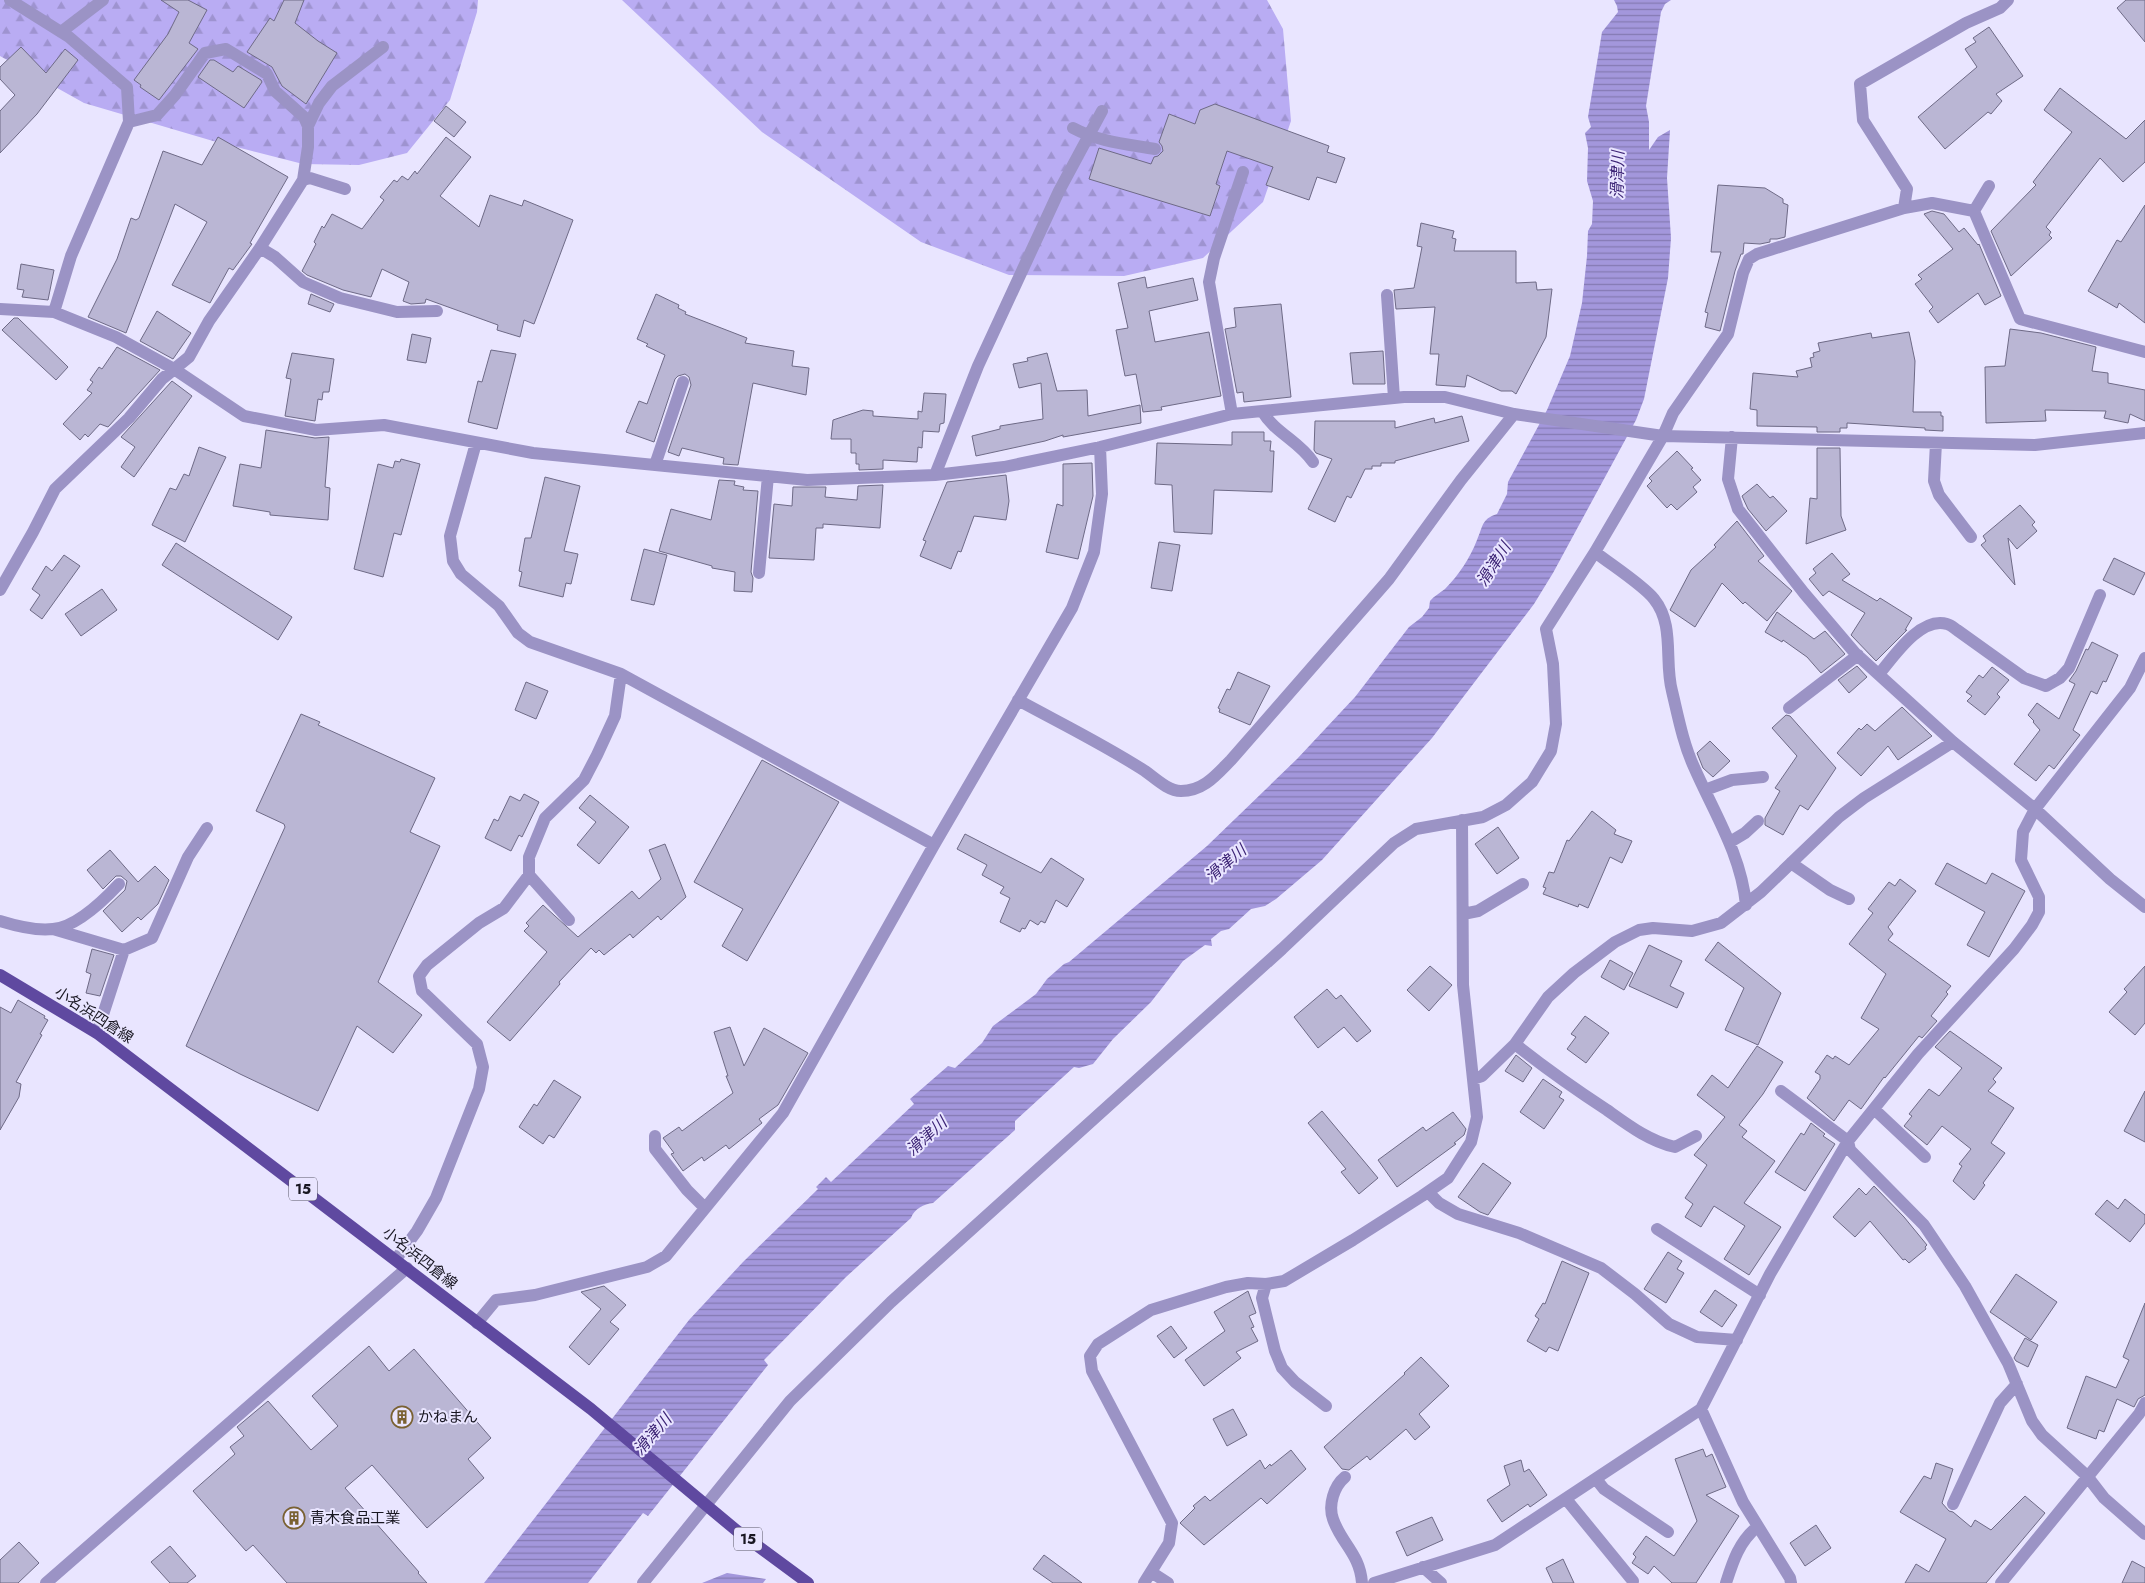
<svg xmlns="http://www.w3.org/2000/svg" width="2145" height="1583" font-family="Jost,'Noto Sans JP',sans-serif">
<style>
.forest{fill:url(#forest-firs)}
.water{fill:url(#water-rules)}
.building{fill:#bab6d4;stroke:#6e6a86}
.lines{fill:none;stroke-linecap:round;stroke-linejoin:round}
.street{stroke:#9b93c5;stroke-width:12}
.primary{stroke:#5f49a0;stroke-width:12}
.labels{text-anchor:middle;stroke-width:4;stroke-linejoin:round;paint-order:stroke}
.shield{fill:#e9e5ff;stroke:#575564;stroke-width:1}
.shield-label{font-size:14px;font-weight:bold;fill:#191722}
.street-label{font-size:15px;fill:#191722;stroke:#e9e5ff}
.poi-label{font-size:15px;fill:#191722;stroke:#e9e5ff;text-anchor:start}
.water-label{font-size:16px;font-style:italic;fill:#3d2576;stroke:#e9e5ff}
</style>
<defs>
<pattern id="forest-firs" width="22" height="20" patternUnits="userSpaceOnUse" patternTransform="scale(1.25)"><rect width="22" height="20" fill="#b9acf3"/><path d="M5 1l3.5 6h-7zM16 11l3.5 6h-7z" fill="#9e93d0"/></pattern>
<pattern id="water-rules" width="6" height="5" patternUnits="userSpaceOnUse" patternTransform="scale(1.25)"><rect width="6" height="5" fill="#a397dc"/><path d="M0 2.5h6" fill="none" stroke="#847ab2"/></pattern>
</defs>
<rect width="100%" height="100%" fill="#e9e5ff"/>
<path class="forest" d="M0,0H478L477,12L450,100L407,153L359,165L303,164L213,141L84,103L0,56Z
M622,0H1267L1283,29L1291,121L1263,202L1203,258L1124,276L1009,275L921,242L762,132Z"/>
<path class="water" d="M1614,0H1671L1665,4L1661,12L1646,106L1649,122V150L1658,137L1670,130L1667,178L1671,238L1668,278L1644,399L1636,420L1553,573L1534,604L1432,738L1322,860L1276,899L1265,906L1251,909L1229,929L1221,931L1211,939L1212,946L1205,945L1183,961L1151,1002L1113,1039L1093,1064L1079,1068L1074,1067L1015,1121V1130L933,1203C924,1204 914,1209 911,1218L846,1277L764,1360L768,1365L648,1516L643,1513L588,1583H484L689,1320L743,1262L818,1189L816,1187L826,1177L831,1182L914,1104L910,1099L948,1066L955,1068L982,1043L993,1026L1036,994L1047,979L1064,964L1069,962L1207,846L1297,759L1355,697L1409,627L1422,617L1429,608L1430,601C1434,596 1440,593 1445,589C1459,575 1470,558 1477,540C1483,527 1481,519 1497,514L1507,494L1508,482L1547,410L1570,356L1582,303L1587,256L1588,231L1592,224L1593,201L1587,181L1588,148L1585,133L1591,127L1588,117L1602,32L1618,12L1617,6Z
M727,1573L766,1579L763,1583H702Z"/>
<path class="building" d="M161,0H188L207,10L189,43L198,49L159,100L140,87L141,85L134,80L168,34L179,12Z
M284,0H304L295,23L318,41L337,53L306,104L282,86L272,67L247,52L270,18L274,21Z
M2126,0H2145V42L2117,8Z
M1989,27L2023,76L1996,94L2002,101L1991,114L1988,112L1945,149L1918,117L1977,67L1965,49L1976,42L1973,38Z
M21,47L46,73L65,49L78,60L37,114L0,153V111L15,95L0,79V67Z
M210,60H214L233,72L238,66L261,80L262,82L244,108L198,77Z
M2060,88L2126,139L2145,120V162L2123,182L2100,158L2046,227L2051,232L2049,235L2052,238L2011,276L1991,231L2036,185L2033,182L2072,132L2044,110Z
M1215,104L1329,146L1327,152L1345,158L1336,183L1317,177L1309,200L1266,185L1273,167L1227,151L1216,184L1220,186L1210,216L1089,179L1099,148L1151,164L1154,157L1158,156L1163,151L1162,146L1159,142L1169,114L1195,124L1200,110Z
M446,106L466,122L454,137L434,121Z
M218,137L288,177L250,243L252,244L233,270L229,268L210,303L172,285L207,222L175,204L126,333L88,317L117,259L131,218L136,220L139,218L163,151L202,165Z
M446,137L471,157L440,196L479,227L490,195L522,206L524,200L573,220L534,324L524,320L520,337L497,330L498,325L426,299L425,303L411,304L403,301L409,282L382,269L371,297L343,290L307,275L302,271L316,244L314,242L322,226L324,228L332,214L362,229L384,200L380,197L394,180L397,182L402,176L408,180L415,171L417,174Z
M1718,185L1765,188L1783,199V203L1788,205L1785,237L1777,239H1770V242L1760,244L1744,243L1743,254H1741L1735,271L1720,331L1705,327L1708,313L1705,312L1721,252H1711Z
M2145,205V323L2119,303L2117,308L2088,291L2117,240L2121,242Z
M1932,211L1944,214L1959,232L1964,228L1978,245L1979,244L2001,296L1985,305L1978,293L1938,323L1929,311L1933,307L1915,284L1922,279L1918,275L1953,249L1924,214Z
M1421,223L1454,231L1452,238L1456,239L1454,251H1516V283L1536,282L1537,290L1552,289L1546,337L1516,394L1512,391H1501L1467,375L1465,387L1436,385L1439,354H1430L1435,307L1396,309L1394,290L1414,288L1422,247L1417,246Z
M21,264L54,270L48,300L22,297L24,290L17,289Z
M1145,277L1147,288L1193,278L1198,300L1149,311L1155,342L1209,332L1221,396L1161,407L1162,410L1143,412L1136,374L1125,376L1116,330L1128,328L1118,283Z
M311,294L334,304L330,312L308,304Z
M656,294L679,305L678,308L686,312L685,314L747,338L745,343L794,351L792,366L809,368L806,395L753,383L738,465L723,464L724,458L682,448L679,456L668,452L691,385L689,377L685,374L678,376L675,379L654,442L626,432L639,401L647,404L665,355L646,346L648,344L637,339Z
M1281,304L1291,397L1244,402L1243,392L1237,393L1225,329L1236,327L1234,308Z
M157,311L191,333L173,359L140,341Z
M14,318H18L68,367L56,380L2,330Z
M2010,329L2041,333L2096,347L2092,371L2108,373V383L2145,390V421L2130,414L2128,423L2104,418L2106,411L2045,410L2046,421L1986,423L1985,367L2005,366Z
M1909,332L1915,361L1913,412H1941V416H1943V431L1925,430V428L1847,423V428H1840V432H1817V427L1757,426V410L1750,409L1753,373L1798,377L1796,371L1812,367L1810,358L1814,357L1813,353L1820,351L1818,343L1871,333L1872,338Z
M412,334L431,338L426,363L407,360Z
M117,347L160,370L108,427L100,424L88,437L85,434L80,440L63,424L92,393L87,390L93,382L90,380L99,367L102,369Z
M491,350L516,354L497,429L468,422L478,381L482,382Z
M1383,351L1385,384H1353L1350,353Z
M292,353L334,359L329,392H323L322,400L318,399L315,421L285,416L291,379L286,378Z
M1047,353L1057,391L1087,390L1088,416L1140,405L1141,423L1063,437V435L1045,441L976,456L972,436L1000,429V426L1043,419L1041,383L1019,388L1013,364L1028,361L1027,358Z
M172,381L192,396L134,477L121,467L135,447L121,437Z
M924,393L946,394L944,423L940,424L939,432L923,431L922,448L918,447L917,462L883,460V469L859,470V464H856V453H851V439H831L833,420L863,410L873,411V416L918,419V411L922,412Z
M1462,416L1469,441L1395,461V463H1381V466H1372V469H1365L1351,498L1347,496L1335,522L1308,509L1332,459L1316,453L1314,450L1315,421H1395V428L1434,418L1435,423Z
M266,430L315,438L329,437L325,487L330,488L328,520L270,515V512L233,506L240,464L261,468Z
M1232,432H1264V441H1271L1270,451H1274L1272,492L1214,490L1212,534L1174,532L1172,485L1155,484L1157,443L1232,445Z
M199,447L226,457L185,542L152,525L170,488L176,490L184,474L189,476Z
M1817,448H1840L1841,516L1846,530L1806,544L1810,498L1817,499Z
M1677,451L1693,468L1691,469L1701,480L1693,487L1697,492L1677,510L1671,504L1667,508L1647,486L1652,481L1649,478Z
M401,459L420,464L401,535L394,533L383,577L354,569L378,464L393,468L395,461L400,462Z
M1092,463L1093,496L1078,559L1046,552L1057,504L1063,506V464Z
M1006,475L1009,501L1006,520L974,516L961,552L958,551L951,569L920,556L926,541L923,540L947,482Z
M545,477L580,486L564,551L578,554L571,584L566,583L563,597L519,586L522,572L519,571L525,538H531Z
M719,480L735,481L734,485L744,487L743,490L758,491L751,572L753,578L752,592L734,591L735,572L712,568V566L659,551L671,509L711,520Z
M1757,484L1770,498L1773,496L1787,511L1766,531L1748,509L1742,496Z
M883,485L880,528L823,524V528H816L814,560L769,558L774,504L792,506L793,487H826L825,497L857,500L858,486Z
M2020,505L2035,522L2032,525L2037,531L2017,549L2008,538L2015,585L1981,545L1986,541L1983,536Z
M1737,521L1764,556L1758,561L1792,591L1767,621L1745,602L1743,604L1722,583L1695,627L1670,610L1691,570L1716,547L1714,545Z
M1159,542L1180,545L1172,591L1151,588Z
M176,543L292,617L278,640L162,565Z
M644,549L667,555L654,605L631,600Z
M1832,553L1850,574L1842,580L1877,601L1880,598L1912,618L1905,630H1907L1876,661L1851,635L1865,613L1829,591L1823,596L1809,579L1816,573L1813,569Z
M64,555L80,566L42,619L30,610L40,595L32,589L46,566L52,571Z
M2114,558L2145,573L2134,595L2103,580Z
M102,589L117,610L81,636L65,614Z
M1777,612L1814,639L1825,631L1845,654L1821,673L1807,657L1783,640L1782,642L1765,632Z
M2092,642L2118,655L2106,682L2103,681L2097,694L2091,691L2073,730L2080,735L2054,769L2049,765L2036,781L2014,764L2040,730L2033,722L2034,721L2028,715L2037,703L2059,719L2075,684L2069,681L2076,671L2086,649L2088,650Z
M1857,666L1867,677L1849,693L1838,680Z
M1992,667L2009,680L1997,694L2000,697L1985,715L1967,701L1972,696L1966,692L1979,675L1983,678Z
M1238,672L1270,686L1250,725L1219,712L1220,709L1218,708L1227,689L1230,690Z
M526,682L548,691L536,719L515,710Z
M1902,707L1932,736L1898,760L1888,746L1861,776L1837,753L1859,728L1861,730L1867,724L1875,731Z
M301,714L320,722L318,725L435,778L410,832L440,846L378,982L422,1015L393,1053L357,1026L318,1111L240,1074L186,1046L285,827L284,824L256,811Z
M1786,715L1790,716L1836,768L1808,810L1800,805L1783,835L1765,825V818L1780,791L1775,788L1797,756L1772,728Z
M1710,741L1730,761L1713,777L1703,768L1697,753Z
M762,760L839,802L747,961L722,946L743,909L694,882Z
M524,794L539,802L522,837L519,835L511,851L485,838L494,819L498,821L510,796L520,801Z
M590,795L629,827L599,864L577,845L596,822L579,808Z
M1592,811L1616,830L1614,834L1632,841L1622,863L1610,857L1588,908L1579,904L1578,907L1543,894L1546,888L1543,887L1549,872L1554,873L1567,840L1569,841Z
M1498,827L1519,858L1497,874L1475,844Z
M965,834L1041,873L1051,858L1084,879L1067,907L1056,900L1045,923L1041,921L1038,925L1030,920L1025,929L1022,928L1020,932L1000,922L1010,898L1000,893L1004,887L982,875L987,865L957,849Z
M665,844L686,897L661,920L658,916L633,938L630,934L604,955L599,950L596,953L591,948L559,982L560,984L510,1041L487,1022L547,952L524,931L529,926L526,923L543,905L578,937L632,891L639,899L661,879L649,850Z
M110,850L138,882L155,866L169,880L158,904L141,920L138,917L122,932L103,911L125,890L127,881L121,876H116L103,889L87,870Z
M1947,863L1986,884L1992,873L2025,891L1989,957L1967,945L1985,912L1935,884Z
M1900,879L1916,891L1888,927L1893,934L1888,940L1951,986L1946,992L1948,994L1931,1016L1937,1021L1922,1038L1919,1036L1885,1078L1884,1077L1861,1109L1849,1100L1834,1121L1807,1098L1820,1079V1075L1815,1072L1827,1055L1833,1059L1835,1056L1849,1065L1879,1029L1861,1018L1886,974L1849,944L1873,913L1868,909L1889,882L1895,886Z
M1718,942L1781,993L1758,1045L1725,1030L1744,988L1705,960Z
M1649,945L1682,961L1670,986L1684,993L1677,1008L1629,986Z
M92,949L114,955L100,996L86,993L91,974L86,972Z
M1610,960L1633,973L1624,990L1601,977Z
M1430,966L1452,985L1429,1011L1407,990Z
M2145,966V1023L2135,1035L2109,1012L2127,992L2124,989Z
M1327,989L1336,999L1341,995L1371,1031L1357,1042L1344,1027L1318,1048L1294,1017Z
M18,1000L45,1016L44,1018L48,1020L40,1034L42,1035L16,1082L21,1084L19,1097L0,1130V1007L11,1013Z
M1585,1016L1609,1033L1586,1063L1567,1049L1576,1037L1571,1034Z
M730,1027L744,1066L764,1028L808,1053L778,1105L759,1119L762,1123L729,1149L726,1145L704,1161L702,1157L683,1171L671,1154L674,1153L663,1138L679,1127L682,1131L733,1093L726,1076H728L714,1032Z
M1950,1031L2002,1068L1993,1079L1996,1082L1988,1091L2014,1108L1991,1143L2005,1153L1983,1183L1985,1185L1974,1200L1953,1181L1962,1166L1959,1164L1971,1149L1942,1126L1927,1145L1904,1126L1912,1116L1909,1114L1929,1089L1939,1096L1962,1068L1935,1047Z
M1757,1046L1783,1062L1763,1094L1739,1125L1747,1131L1742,1137L1775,1161L1744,1203L1781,1227L1749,1275L1724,1259L1745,1226L1714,1206L1701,1227L1685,1217L1693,1204L1685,1198L1707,1165L1694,1155L1725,1117L1697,1095L1712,1075L1728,1088Z
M1516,1055L1532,1068L1523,1082L1505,1071Z
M1543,1079L1562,1092L1559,1097L1564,1100L1544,1129L1520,1112Z
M554,1080L581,1097L554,1138L549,1135L543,1144L519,1127L534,1104L537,1106Z
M2145,1091V1142L2124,1131Z
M1322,1111L1378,1178L1359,1194L1341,1172L1346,1169L1308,1123Z
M1453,1112L1466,1129L1464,1135L1454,1143L1456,1144L1397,1187L1378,1160L1423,1127L1426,1131Z
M1811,1123L1825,1134L1823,1136L1835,1144L1805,1191L1775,1172L1801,1133L1804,1135Z
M1483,1163L1511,1183L1488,1215L1480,1212L1458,1197Z
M1874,1186L1904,1217L1927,1245L1925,1247L1926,1249L1909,1263L1905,1259L1903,1260L1870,1221L1855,1237L1833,1217L1859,1188L1866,1195Z
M2125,1199L2145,1215V1223L2130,1242L2095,1214L2107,1200L2118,1209Z
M1668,1252L1682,1261L1677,1269L1684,1273L1666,1303L1644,1289Z
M1562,1261L1589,1273L1558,1351L1549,1347L1546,1352L1527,1341L1539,1319L1535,1316L1543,1303L1545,1304Z
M2016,1274L2057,1302L2031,1340L1990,1312Z
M604,1286L626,1305L610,1322L619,1329L589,1365L569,1347L601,1309L581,1292Z
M1715,1290L1737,1305L1722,1327L1700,1312Z
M1248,1291L1256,1313L1249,1316L1254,1327L1251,1328L1258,1341L1236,1352L1241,1358L1204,1386L1185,1360L1225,1331L1214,1312Z
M2145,1303V1395L2138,1399L2134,1407L2117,1399L2104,1432L2099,1430L2096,1439L2067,1428L2086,1376L2116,1388L2129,1360L2123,1357Z
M1171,1326L1187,1348L1174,1358L1157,1336Z
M2025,1338L2038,1345L2028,1367L2016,1361L2014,1358Z
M369,1346L389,1371L414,1349L491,1438L468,1459L484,1478L427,1528L372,1465L345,1488L419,1572L418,1573L427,1583H287L253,1545L246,1551L193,1491L235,1454L230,1447L244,1436L237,1427L268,1401L311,1450L338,1426L312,1396Z
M1421,1357L1449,1386L1419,1414L1430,1427L1415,1440L1406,1429L1370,1460L1367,1456L1349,1470L1342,1469L1324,1447L1405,1374L1404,1373Z
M1233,1409L1247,1435L1227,1446L1213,1419Z
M1703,1449L1706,1457L1712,1454L1726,1487L1706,1495L1739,1516L1696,1583H1672L1654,1566L1648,1574L1632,1563L1636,1557L1633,1554L1646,1536L1674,1556L1697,1521L1675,1459Z
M1291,1450L1306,1469L1267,1504L1261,1498L1204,1545L1180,1523L1195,1508L1193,1506L1205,1496L1210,1501L1260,1460L1265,1469L1270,1464L1271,1466Z
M1521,1460L1524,1472L1529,1469L1547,1495L1530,1507L1528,1504L1502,1522L1487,1500L1510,1485L1504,1466Z
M1936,1463L1953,1469L1942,1503L1949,1511L1953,1512L1971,1527L1975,1520L1991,1530L2025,1496L2045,1513L1986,1583H1905L1916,1564L1929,1572L1946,1539L1900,1512L1924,1476L1931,1479Z
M1432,1517L1443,1540L1407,1556L1396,1532Z
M1816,1525L1831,1548L1805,1566L1790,1543Z
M19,1542L39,1563L18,1583H0V1560Z
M170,1546L196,1576L187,1583H170L151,1562Z
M1044,1555L1082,1583H1053L1033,1569Z
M1563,1559L1574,1583H1553L1546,1568Z
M2132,1561L2145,1568V1583H2122Z"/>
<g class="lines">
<path class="street" d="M10,0L69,37L127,87L129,122L71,256L54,312
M61,32L103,0
M308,126L319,103L332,86L383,47
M1073,128C1099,142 1126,144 1155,149
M303,180L310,178L345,189
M1904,208L1907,189L1863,120L1860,84L1966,23L2000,8L2008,0
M1974,211L1989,186
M260,248L275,257L303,282L340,298L397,312L437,311
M1387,295L1394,398
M0,309L54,312L116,337L174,369L244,416L316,430L384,425L533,453L807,480L935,475L1004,467L1100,447L1232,414L1404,397H1445L1514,414L1663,436L2035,445L2145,433
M1262,411C1275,433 1299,441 1313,462
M1232,414L1209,282L1214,258L1243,172
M1732,437L1728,479L1738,509L1804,593L1855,653L1953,742L2035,809L2110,879L2145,907
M476,443L450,536L453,561L461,574L499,606L518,633L530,642L621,674L934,845
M1936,443L1934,481L1939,495L1971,537
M655,465L683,382
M935,475L978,366L1059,191L1102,111
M1595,552C1610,564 1643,585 1654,599C1675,625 1664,661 1672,691C1678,716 1683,743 1694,767C1714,813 1741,854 1746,905
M759,573L768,476
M0,590L33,532L55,489L129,418L162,379L189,357L209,321L260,248L303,180L308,147V126L304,117L275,91L267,74L226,49L205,53L175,95L157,115L129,122
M1880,673C1894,656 1921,616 1947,624C1951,625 1954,628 1957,630L2024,678L2046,686L2060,678L2069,668L2100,595
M1018,700C1060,723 1105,745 1145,771C1155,778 1168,791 1181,791C1204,791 1217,774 1231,760L1389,579L1461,480L1514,414
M1789,708L1858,655
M1705,790L1732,780L1763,777
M1730,842L1745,833L1758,821
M1791,863L1830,890L1849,899
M529,875L569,920
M1463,914L1478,911L1523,884
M0,921C16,926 36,931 53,929C76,927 104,900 119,884
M53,929L124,950
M97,1033L124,950L152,938L188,857L207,828
M1515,1044C1545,1068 1575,1089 1607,1110C1628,1125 1649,1141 1675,1147L1696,1136
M1473,1079L1482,1076L1515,1044L1548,997L1574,973L1615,942L1639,930L1653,928L1692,931L1721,923L1761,892L1839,817L1864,798L1953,742
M1781,1091L1848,1141L1850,1150L1924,1225L1965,1286L2008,1363L2032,1421L2042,1435L2087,1476L2104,1498L2145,1534
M1874,1109L1925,1157
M655,1136V1149L687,1190L705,1208
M1428,1192L1439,1203L1458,1214L1519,1233L1601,1268L1635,1294L1669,1324L1697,1337L1737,1340
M1657,1229L1760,1295
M396,1259L417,1231L436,1198L479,1089L483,1067L477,1044L422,991L419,976L427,965L479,923L504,908L529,875V857L545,818L584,780L597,755L615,716L621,674
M1266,1284L1262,1298L1275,1351L1282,1368L1295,1382L1326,1406
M477,1323L496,1300L535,1295L647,1267L666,1256L783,1113L934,845L1072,608L1094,552L1102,494L1100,447
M1701,1409L1743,1502L1790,1578L1791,1583
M1345,1477C1334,1486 1328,1505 1333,1519C1341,1543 1360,1554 1362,1583
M1596,1479L1604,1489L1668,1532
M1566,1499L1633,1581
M1953,1504L2000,1403L2017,1384
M1423,1567L1441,1583
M1151,1572L1168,1583
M46,1583L407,1268
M643,1583L790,1401L891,1302L1282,949L1394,843L1416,829L1483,817L1506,805L1532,782L1551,751L1556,724L1553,664L1546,629L1595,552L1663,436L1673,413L1728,334L1743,273L1749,259L1757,254L1904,208L1932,203L1974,211L2020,319L2145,352
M1144,1583L1169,1543L1172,1523L1092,1371L1090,1356L1098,1344L1151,1310L1226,1287L1248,1283L1266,1284L1284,1281L1353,1240L1422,1196L1448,1178L1471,1142L1477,1117L1463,985L1462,820
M1374,1583L1495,1545L1701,1409L1770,1274L1848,1141L1918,1054L2014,949L2032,925L2039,912V897L2021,860L2023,832L2035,809L2130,688L2145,658
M1726,1583C1733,1561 1739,1542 1757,1527
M2001,1583L2139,1414L2145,1403"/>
<path class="primary" d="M0,975L97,1033L591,1409L736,1530L808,1583"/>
</g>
<defs>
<g id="building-ring" transform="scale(1.125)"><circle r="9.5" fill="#e9e5ff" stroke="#7a6132" stroke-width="1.5"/><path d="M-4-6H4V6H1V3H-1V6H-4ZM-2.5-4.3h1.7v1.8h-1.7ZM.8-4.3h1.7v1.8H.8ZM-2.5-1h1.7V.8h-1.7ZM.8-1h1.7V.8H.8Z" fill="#7a6132"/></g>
</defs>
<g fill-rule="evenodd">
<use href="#building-ring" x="402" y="1417"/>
<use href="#building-ring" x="294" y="1518"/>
</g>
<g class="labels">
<g class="shield">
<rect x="289" y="1177.5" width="28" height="23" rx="4"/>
<rect x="734" y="1527.5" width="28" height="23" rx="4"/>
</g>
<g class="shield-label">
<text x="303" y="1194">15</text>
<text x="748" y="1544">15</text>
</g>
<g class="street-label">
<text transform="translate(94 1015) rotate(33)" y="5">小名浜四倉線</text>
<text transform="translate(420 1258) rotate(38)" y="5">小名浜四倉線</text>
</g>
<g class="poi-label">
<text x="418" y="1422">かねまん</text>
<text x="310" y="1523">青木食品工業</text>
</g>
<g class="water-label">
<text transform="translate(1617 175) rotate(-89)" y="6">滑津川</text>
<text transform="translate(1493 564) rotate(-57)" y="6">滑津川</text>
<text transform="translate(1225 863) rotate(-40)" y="6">滑津川</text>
<text transform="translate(926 1136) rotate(-42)" y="6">滑津川</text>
<text transform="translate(652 1434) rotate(-49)" y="6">滑津川</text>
</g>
</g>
</svg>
